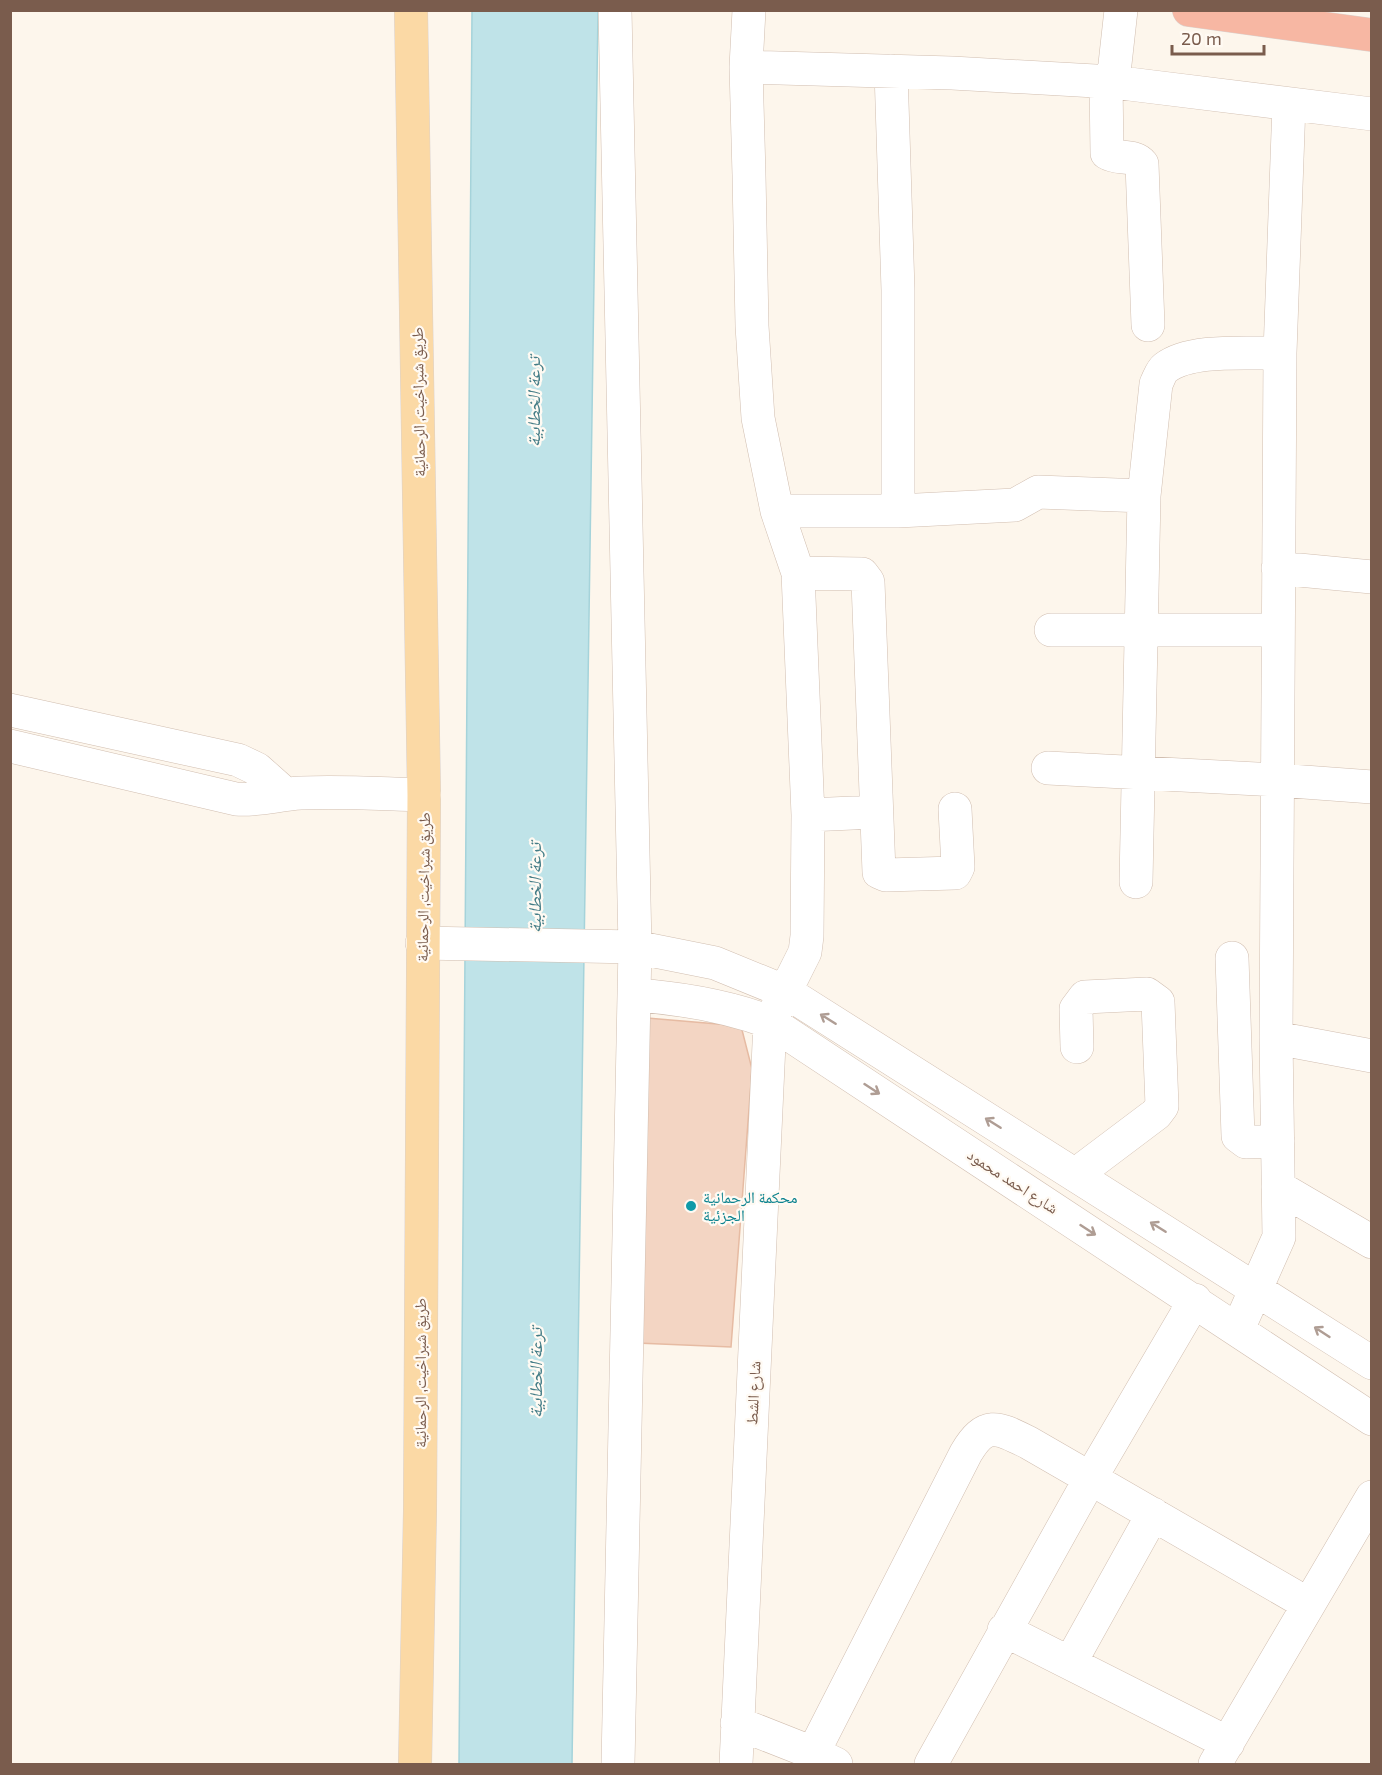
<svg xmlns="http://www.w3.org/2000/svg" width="1382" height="1775" font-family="'Exo 2','Noto Naskh Arabic',sans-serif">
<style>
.water{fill:#bfe3e8;stroke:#a5d3da;stroke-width:1.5}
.building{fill:#f3d5c3;stroke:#e6bba3;stroke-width:1.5}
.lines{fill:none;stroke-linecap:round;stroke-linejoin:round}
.minor-casing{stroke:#d1beb0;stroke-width:34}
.major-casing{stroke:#dad1cd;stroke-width:34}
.highway-casing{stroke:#dad1cd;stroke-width:34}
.minor{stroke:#fff;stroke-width:33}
.major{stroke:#fbd9a5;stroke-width:33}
.highway{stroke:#f7b7a3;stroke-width:33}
.oneway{stroke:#af9d94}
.culture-dot{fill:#0f9aa8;stroke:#fffaf3;stroke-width:2}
.labels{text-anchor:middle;stroke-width:4.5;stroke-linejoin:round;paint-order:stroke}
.street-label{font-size:16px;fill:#7a5c4d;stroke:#fffaf3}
.culture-label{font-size:16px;fill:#0d838f;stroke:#fffaf3;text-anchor:start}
.water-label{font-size:18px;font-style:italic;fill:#437c86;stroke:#fffaf3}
</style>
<rect width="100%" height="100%" fill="#fdf6ec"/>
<path class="water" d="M472,11H598L572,1764H459Z"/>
<path class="building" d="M647,1018L741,1026L752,1069L731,1347L637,1343Z"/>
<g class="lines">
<g class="minor-casing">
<path id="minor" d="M615,10L635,947L618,1764
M746,67L952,73L1113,82L1372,114
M1106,82L1107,153C1118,160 1134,154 1142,164L1148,325
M1113,82L1121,10
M777,511H898V290L891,71
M898,511L1015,505L1038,492L1144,496
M1278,568L1372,577
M798,573L862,574L868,582L879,872L886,875L955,873L958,867L955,809
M1051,630H1278
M10,710L238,760L257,769L284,793
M10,746L236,799C259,801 279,794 301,793C342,791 383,794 424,795
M1048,768L1277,780L1372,787
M808,815L875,812
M1136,882L1144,496L1156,384C1159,378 1161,371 1165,368C1191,348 1248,354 1280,353
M422,943L635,947L715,963L786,992L1372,1363
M1232,958L1238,1136L1246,1142L1278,1141
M634,995C681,998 726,1006 770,1022L1372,1419
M1276,1038L1372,1056
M1075,1175L1156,1114L1162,1106L1158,1002L1147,994L1085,997L1076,1009L1077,1047
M1278,1187L1372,1242
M1238,1329L1279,1237L1276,1038L1280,353L1289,104
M1004,1630L1228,1743
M1070,1663L1153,1514
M737,1723L813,1753L836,1764
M813,1753L966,1453C986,1419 999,1428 1029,1443L1308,1604
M736,1764L770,1022L805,952L807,936L808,815L798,573L777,511L758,418L752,326L749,175L746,67L749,10
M931,1764L1090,1479L1195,1300
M1215,1764L1372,1497"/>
</g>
<g class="major-casing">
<path id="major" d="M411,10L424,795L420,1511L415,1764"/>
</g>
<g class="highway-casing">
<path id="highway" d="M1189,10L1372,35"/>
</g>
<use href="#minor" class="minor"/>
<use href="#major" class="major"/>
<use href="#highway" class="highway"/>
</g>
<defs><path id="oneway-shaft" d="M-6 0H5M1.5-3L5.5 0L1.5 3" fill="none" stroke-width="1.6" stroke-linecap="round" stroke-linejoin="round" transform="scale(1.5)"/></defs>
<g class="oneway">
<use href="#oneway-shaft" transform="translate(828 1019) rotate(-148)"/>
<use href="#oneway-shaft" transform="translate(872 1089) rotate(33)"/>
<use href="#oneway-shaft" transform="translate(993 1123) rotate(-148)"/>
<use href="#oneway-shaft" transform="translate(1158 1227) rotate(-148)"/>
<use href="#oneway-shaft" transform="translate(1088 1230) rotate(33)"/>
<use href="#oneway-shaft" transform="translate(1322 1332) rotate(-147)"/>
</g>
<circle class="culture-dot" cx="691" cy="1206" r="6"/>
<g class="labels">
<g class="street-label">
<text transform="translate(418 402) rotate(-91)" y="6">طريق شبراخيت, الرحمانية</text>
<text transform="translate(423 887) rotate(-89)" y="6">طريق شبراخيت, الرحمانية</text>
<text transform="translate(1013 1181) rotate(33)" y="6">شارع احمد محمود</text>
<text transform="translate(420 1373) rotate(-90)" y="6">طريق شبراخيت, الرحمانية</text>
<text transform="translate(753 1393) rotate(-87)" y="6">شارع الشط</text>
</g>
<g class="culture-label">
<text x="703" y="1203">محكمة الرحمانية<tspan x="703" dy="18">الجزئية</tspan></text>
</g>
<g class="water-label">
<text transform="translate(534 402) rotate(-90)" y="6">ترعة الخطابية</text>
<text transform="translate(535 888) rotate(-90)" y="6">ترعة الخطابية</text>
<text transform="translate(536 1373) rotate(-90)" y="6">ترعة الخطابية</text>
</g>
</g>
<rect width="1382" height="1775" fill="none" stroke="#7a5c4d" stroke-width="24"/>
<path d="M1172 45v9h92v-9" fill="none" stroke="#7a5c4d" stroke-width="3"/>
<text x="1181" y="45" font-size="18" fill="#7a5c4d" stroke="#fffaf3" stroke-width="4.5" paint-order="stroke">20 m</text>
</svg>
